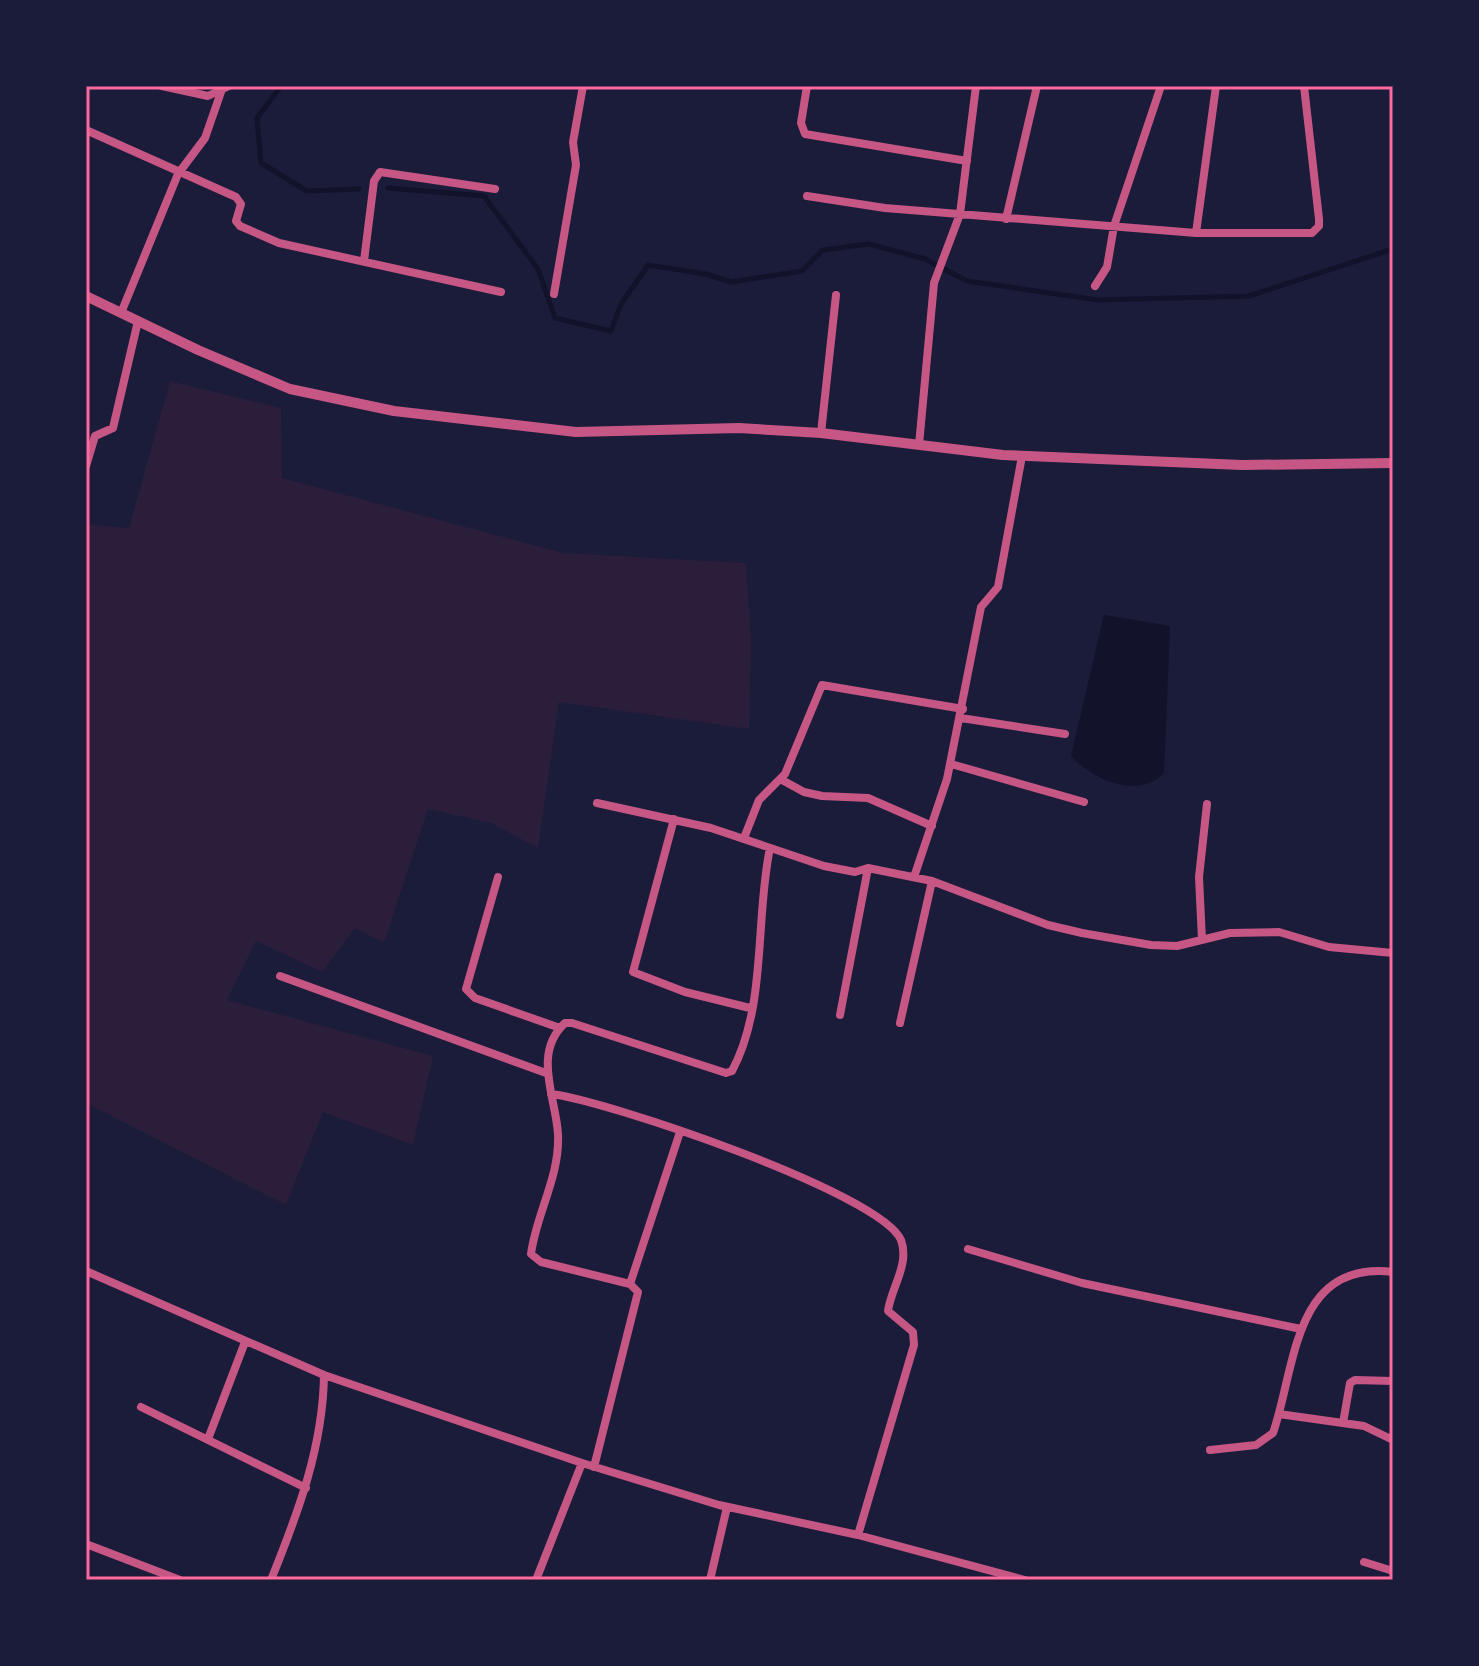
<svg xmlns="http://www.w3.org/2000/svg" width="1479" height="1666" font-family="Commissioner,sans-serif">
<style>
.green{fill:#2a1e3b}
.water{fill:#12122b}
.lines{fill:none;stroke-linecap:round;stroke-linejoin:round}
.stream{stroke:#12122b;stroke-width:5}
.minor{stroke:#c65784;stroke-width:8}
.tertiary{stroke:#c65784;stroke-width:10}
.neatline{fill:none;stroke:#ff6b9d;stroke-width:3}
</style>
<rect width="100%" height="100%" fill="#1b1b3a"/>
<path class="green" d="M170,381L281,408L282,478L563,553L746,563L751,640L749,729L559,702L538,848L491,823L428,809L384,943L355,928L322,972L256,941L227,1000L433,1056L413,1145L323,1112L286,1205L86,1103V524L129,528Z"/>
<path class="water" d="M1104,615L1170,626L1164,773C1137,800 1094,780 1071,756Z"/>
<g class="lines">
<path class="stream" d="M281,86L257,118L261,163L307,191L359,189
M388,188L484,196L538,269L555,318L611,331L621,304L648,265L706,274L731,282L802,271L823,250L869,244L925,259L967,281L1098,300L1249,296L1393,249"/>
<path class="minor" d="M162,86L208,96L229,86
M807,86L801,123L805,134L967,161
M86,130L236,197L241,204L236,221L240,226L279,243L501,292
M807,196L885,208L1196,233H1312L1319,226V219L1304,86
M1006,219L1037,86
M1196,233L1216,86
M364,261L374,181L380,172L495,189
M1095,286L1107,267L1114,226L1161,86
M554,294L576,165L573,142L583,86
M121,313L178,174L205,138L221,92
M821,433L836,295
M919,445L934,283L960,214L976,86
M86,466L95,436L113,428L138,321
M961,718L1065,734
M951,764L1084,802
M782,780L804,792L822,796L868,798L932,826
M597,803L711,828L824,866L855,872L868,868L932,881L1048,925L1082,933L1151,945L1177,946L1230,933L1279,932L1329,947L1393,953
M674,819L633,972L685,992L750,1008
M744,838L759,800L785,774L822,685L963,709
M498,877L466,989L475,998L560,1028
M914,877L947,779L981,607L998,587L1022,456
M1202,940L1199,877L1207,804
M280,976L546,1073
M840,1015L868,868
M900,1023L932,881
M551,1094C605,1100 881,1193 901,1240C910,1264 891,1288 888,1311L913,1332L914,1345L858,1535
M968,1249L1082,1283L1301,1329
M86,1271L324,1375L582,1463L719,1505L858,1535L1025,1580
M630,1284L680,1132
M141,1407L306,1488
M1279,1414L1364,1426L1393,1440
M1343,1423L1350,1383L1355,1380L1393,1381
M208,1439L245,1342
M1210,1450L1256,1445L1273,1433C1296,1367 1293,1260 1393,1272
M594,1467L638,1292L630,1284L541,1262L531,1254C536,1214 560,1177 558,1134C556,1098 532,1053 565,1023H572L726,1073L732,1071C767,1006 755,918 770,848
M86,1544L180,1580
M1364,1562L1393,1571
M271,1580C298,1513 323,1447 324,1375
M536,1580L582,1463
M710,1580L727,1507"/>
<path class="tertiary" d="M86,296L198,350L290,389L394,411L576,432L739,428L821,433L1003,455L1242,465L1393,463"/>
</g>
<rect width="1479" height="1666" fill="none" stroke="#1b1b3a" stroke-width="176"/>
<rect x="88" y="88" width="1303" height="1490" class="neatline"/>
</svg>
